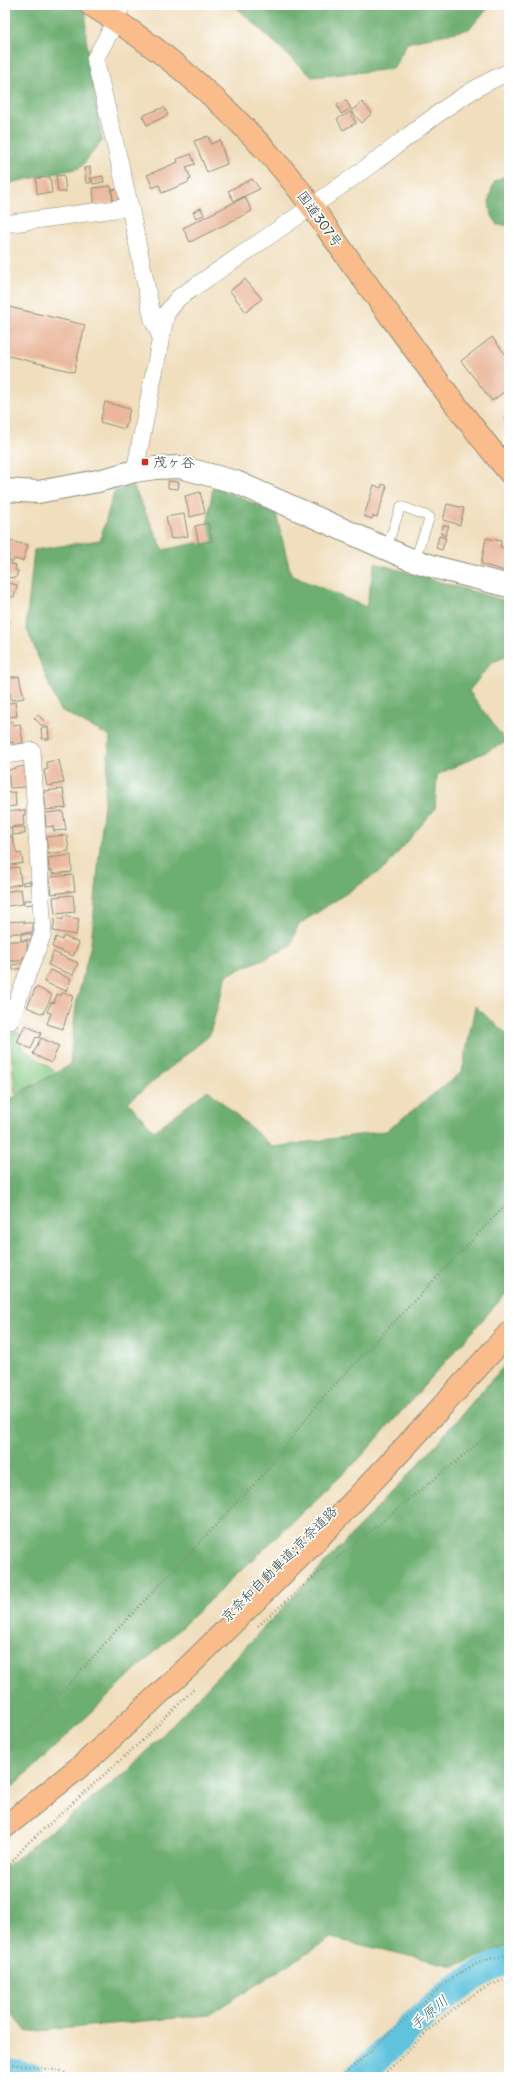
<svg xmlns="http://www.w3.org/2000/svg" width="514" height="2082" font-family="Delius,'Klee One',sans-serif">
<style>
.green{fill:#87ca83;stroke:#53845c}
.forest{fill:#6dae71;stroke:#467652}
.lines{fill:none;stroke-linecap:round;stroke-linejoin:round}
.river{stroke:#5fc3dd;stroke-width:28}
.building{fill:#eab79c}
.service-casing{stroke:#888e78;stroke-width:10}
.minor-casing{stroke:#888e78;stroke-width:18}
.tertiary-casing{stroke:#888e78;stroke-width:24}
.trunk-casing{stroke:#888e78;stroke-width:24}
.motorway-casing{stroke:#888e78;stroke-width:24}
.path{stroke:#888e78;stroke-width:2.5;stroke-dasharray:1 3;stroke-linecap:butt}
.service{stroke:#fff;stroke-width:9}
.minor{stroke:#fff;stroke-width:17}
.tertiary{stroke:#fff;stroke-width:22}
.trunk{stroke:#f9bc8a;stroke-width:22}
.motorway{stroke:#f9bc8a;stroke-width:22}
.poi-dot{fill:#c8321e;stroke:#fff;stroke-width:1.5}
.labels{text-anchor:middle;stroke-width:3.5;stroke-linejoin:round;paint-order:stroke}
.street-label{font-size:14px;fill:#1f3d34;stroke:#fff}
.poi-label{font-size:14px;fill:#1f3d34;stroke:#fff;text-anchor:start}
.water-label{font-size:15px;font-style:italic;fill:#326567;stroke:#fff}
</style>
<rect width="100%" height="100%" fill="#fff"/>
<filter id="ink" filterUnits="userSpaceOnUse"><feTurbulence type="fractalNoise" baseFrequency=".025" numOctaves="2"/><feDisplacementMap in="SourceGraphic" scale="8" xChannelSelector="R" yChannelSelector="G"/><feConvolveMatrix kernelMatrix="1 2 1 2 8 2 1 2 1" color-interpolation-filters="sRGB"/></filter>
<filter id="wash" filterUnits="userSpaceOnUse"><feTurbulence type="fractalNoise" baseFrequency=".012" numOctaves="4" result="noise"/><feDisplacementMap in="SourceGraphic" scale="16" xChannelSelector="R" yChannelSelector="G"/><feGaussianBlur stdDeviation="0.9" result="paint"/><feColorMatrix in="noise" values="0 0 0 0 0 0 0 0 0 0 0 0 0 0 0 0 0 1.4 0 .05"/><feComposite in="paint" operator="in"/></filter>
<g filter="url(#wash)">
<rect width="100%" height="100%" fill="#f0debc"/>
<path class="green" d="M19,1032L21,1047L57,1073L15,1094L10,1034Z"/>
<path class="forest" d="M5,5H86V38L102,141L80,168L5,184Z
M234,5H491L469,29L407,43L393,69L312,77Z
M509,174V225H497C487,207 487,200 495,181Z
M133,485L163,550L205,541L213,486L276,513L291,575L366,607L375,563L509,602V656L492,662L469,691L506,742L437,775L435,809L385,868L298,925L290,947L227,975L209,1036L128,1102L154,1131L208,1090L273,1147L386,1131L462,1072L475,1006L509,1036V1290L361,1457L5,1794V1102L70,1065L76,1004L91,944L110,737L59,709L26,627L34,550L100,540L114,492Z
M509,1360V1946L454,1966L331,1938L208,2015L27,2032L5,2005V1867L129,1770L416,1467Z"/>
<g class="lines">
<path class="river" d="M5,2072L31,2077
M358,2077C393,2044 462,1971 509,1962"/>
</g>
<g id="blocks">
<path class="building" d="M346,100L351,109L341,114L337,105Z
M362,102L372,113L362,123L351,111Z
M164,107L168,115L147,125L142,116Z
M350,112L356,123L343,130L337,119Z
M208,136L211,144L220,140L227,164L207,172L194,141Z
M191,154L195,164L186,167L191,179L188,180L189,182L162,193L159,185L153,188L147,175L178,162L177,159Z
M90,167L91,183H86L84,168Z
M64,175L66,192H58L56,176Z
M103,176L104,182L93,184L92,178Z
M50,177L52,193L37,194L36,178Z
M252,179L260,189L234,201L228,191Z
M111,186L113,202L94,204L93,188Z
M121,189L122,201L113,202L112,190Z
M245,197L252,211L190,242L183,228Z
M201,208L204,215L196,218L193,212Z
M245,279L262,299L246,312L230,291Z
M5,306L85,325L74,372L5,355Z
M492,337L509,359V388L492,401L461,361Z
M105,402L130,409L125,429L100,422Z
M509,415V423L505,418Z
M168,481L179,482L178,489L168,488Z
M382,484L387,486L377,517L373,516L372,519L364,516L374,485L381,488Z
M200,492L205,513L190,517L185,496Z
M447,504L464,508L460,525L443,520Z
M184,514L188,536L171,539L166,517Z
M208,523L212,541L199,544L195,526Z
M443,525L449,526L445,536L441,534Z
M439,536L446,538L442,550L436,548Z
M486,538L501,541L500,547L509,548V569L506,568L505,571L481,564Z
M5,540L28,545L23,561L14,559L13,562L8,560L9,555L5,554Z
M5,562L16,565L15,570L18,571L16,578L5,577Z
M5,582L17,585L14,597L5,595Z
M5,599L10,600L6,618H5Z
M5,620L10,621L5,637Z
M19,676L24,698L11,700L10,693L6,694L5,678Z
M15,702L17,716L5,718V704Z
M38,715L46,723L42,726L34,718Z
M13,721V725L20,724L23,743L13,745V742L7,743L5,722Z
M48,727L49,739H42L41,728Z
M59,760L64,783L47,786L44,770L48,769L46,762Z
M24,766L26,787L10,788L8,770Z
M63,789L66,808L46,810L44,791Z
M15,792L16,806L5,807V793Z
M25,810V815H23L24,825L5,828V812Z
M63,811L66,830L54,831L53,826L46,827L45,813Z
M25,827V834L12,835L11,828Z
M67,835L69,851L48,854L46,837Z
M12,836L17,854L21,853L23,863L5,866V837Z
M71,855L72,872L52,874V870L49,871L48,858Z
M19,867L21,884L5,887V869Z
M73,875L75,891L52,894L50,877Z
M30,881L31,884L23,885L22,882Z
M21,889L23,904L7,906L5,892Z
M73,895L75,912L55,914L53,897Z
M24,900H33V904L24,905Z
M63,916L79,919L76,935L53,931L55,918L63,920Z
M24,921V923H33V932L5,934V922Z
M21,934H32V940H21Z
M64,936L79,943L73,956L52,947L56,937L62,940Z
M5,941H27V957H23V961H5Z
M53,952L78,963L73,975L48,965Z
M23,963V968L13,970L12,965Z
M50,970L71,979L66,991L44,982Z
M36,987L52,995L43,1014L27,1007Z
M62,993L73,996L63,1029L47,1024L51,1013L47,1012L51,1002L54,1003L57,994L61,996Z
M25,1025L41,1033L39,1038L36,1037L31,1049L17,1042Z
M41,1038L59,1046L51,1063L33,1054Z"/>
</g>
</g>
<g filter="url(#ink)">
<use href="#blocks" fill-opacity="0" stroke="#888e78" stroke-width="1"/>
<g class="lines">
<g class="service-casing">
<path id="service" d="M386,549L401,506L430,517L414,561"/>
</g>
<g class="minor-casing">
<path id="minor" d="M121,5L116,21L95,59L130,207L153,320L161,337
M5,224L130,207
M135,471L161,337L166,314L178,298C243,254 309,209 373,163C417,131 458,93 509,72
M5,755L32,751L43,933L10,1021H5"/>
</g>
<g class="tertiary-casing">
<path id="tertiary" d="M5,490L38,492L98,481L135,471L155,468L180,467L236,482L407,558L438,568L509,586"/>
</g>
<g class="trunk-casing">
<path id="trunk" d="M91,5C164,49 230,108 285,172C307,198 325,226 345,254C399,327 451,402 509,472"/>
</g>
<g class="motorway-casing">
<path id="motorway" d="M5,1827L88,1760L189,1666L311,1546L403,1449L509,1333"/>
</g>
<path class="path" d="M258,1626L304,1585L487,1436
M5,1757L114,1633L262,1476L323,1397L509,1201
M5,1870L27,1844L144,1739L195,1688
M5,2063L61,2071L74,2077
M342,2077L445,1983L478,1962L509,1954
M381,2077C415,2045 463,1989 509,1979"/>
<use href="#service" class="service"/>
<use href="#minor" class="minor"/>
<use href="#tertiary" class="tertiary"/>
<use href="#trunk" class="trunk"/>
<use href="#motorway" class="motorway"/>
</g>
</g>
<rect class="poi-dot" x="141" y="458" width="8" height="8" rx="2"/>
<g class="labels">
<g class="street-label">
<text transform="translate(320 219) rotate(54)" y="5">国道307号</text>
<text transform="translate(279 1564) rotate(-45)" y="5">京奈和自動車道;京奈道路</text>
</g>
<g class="poi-label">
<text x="153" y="467">茂ヶ谷</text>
</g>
<g class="water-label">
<text transform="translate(429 2013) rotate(-40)" y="5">手原川</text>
</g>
</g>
<rect width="514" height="2082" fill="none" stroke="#fff" stroke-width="20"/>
</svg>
